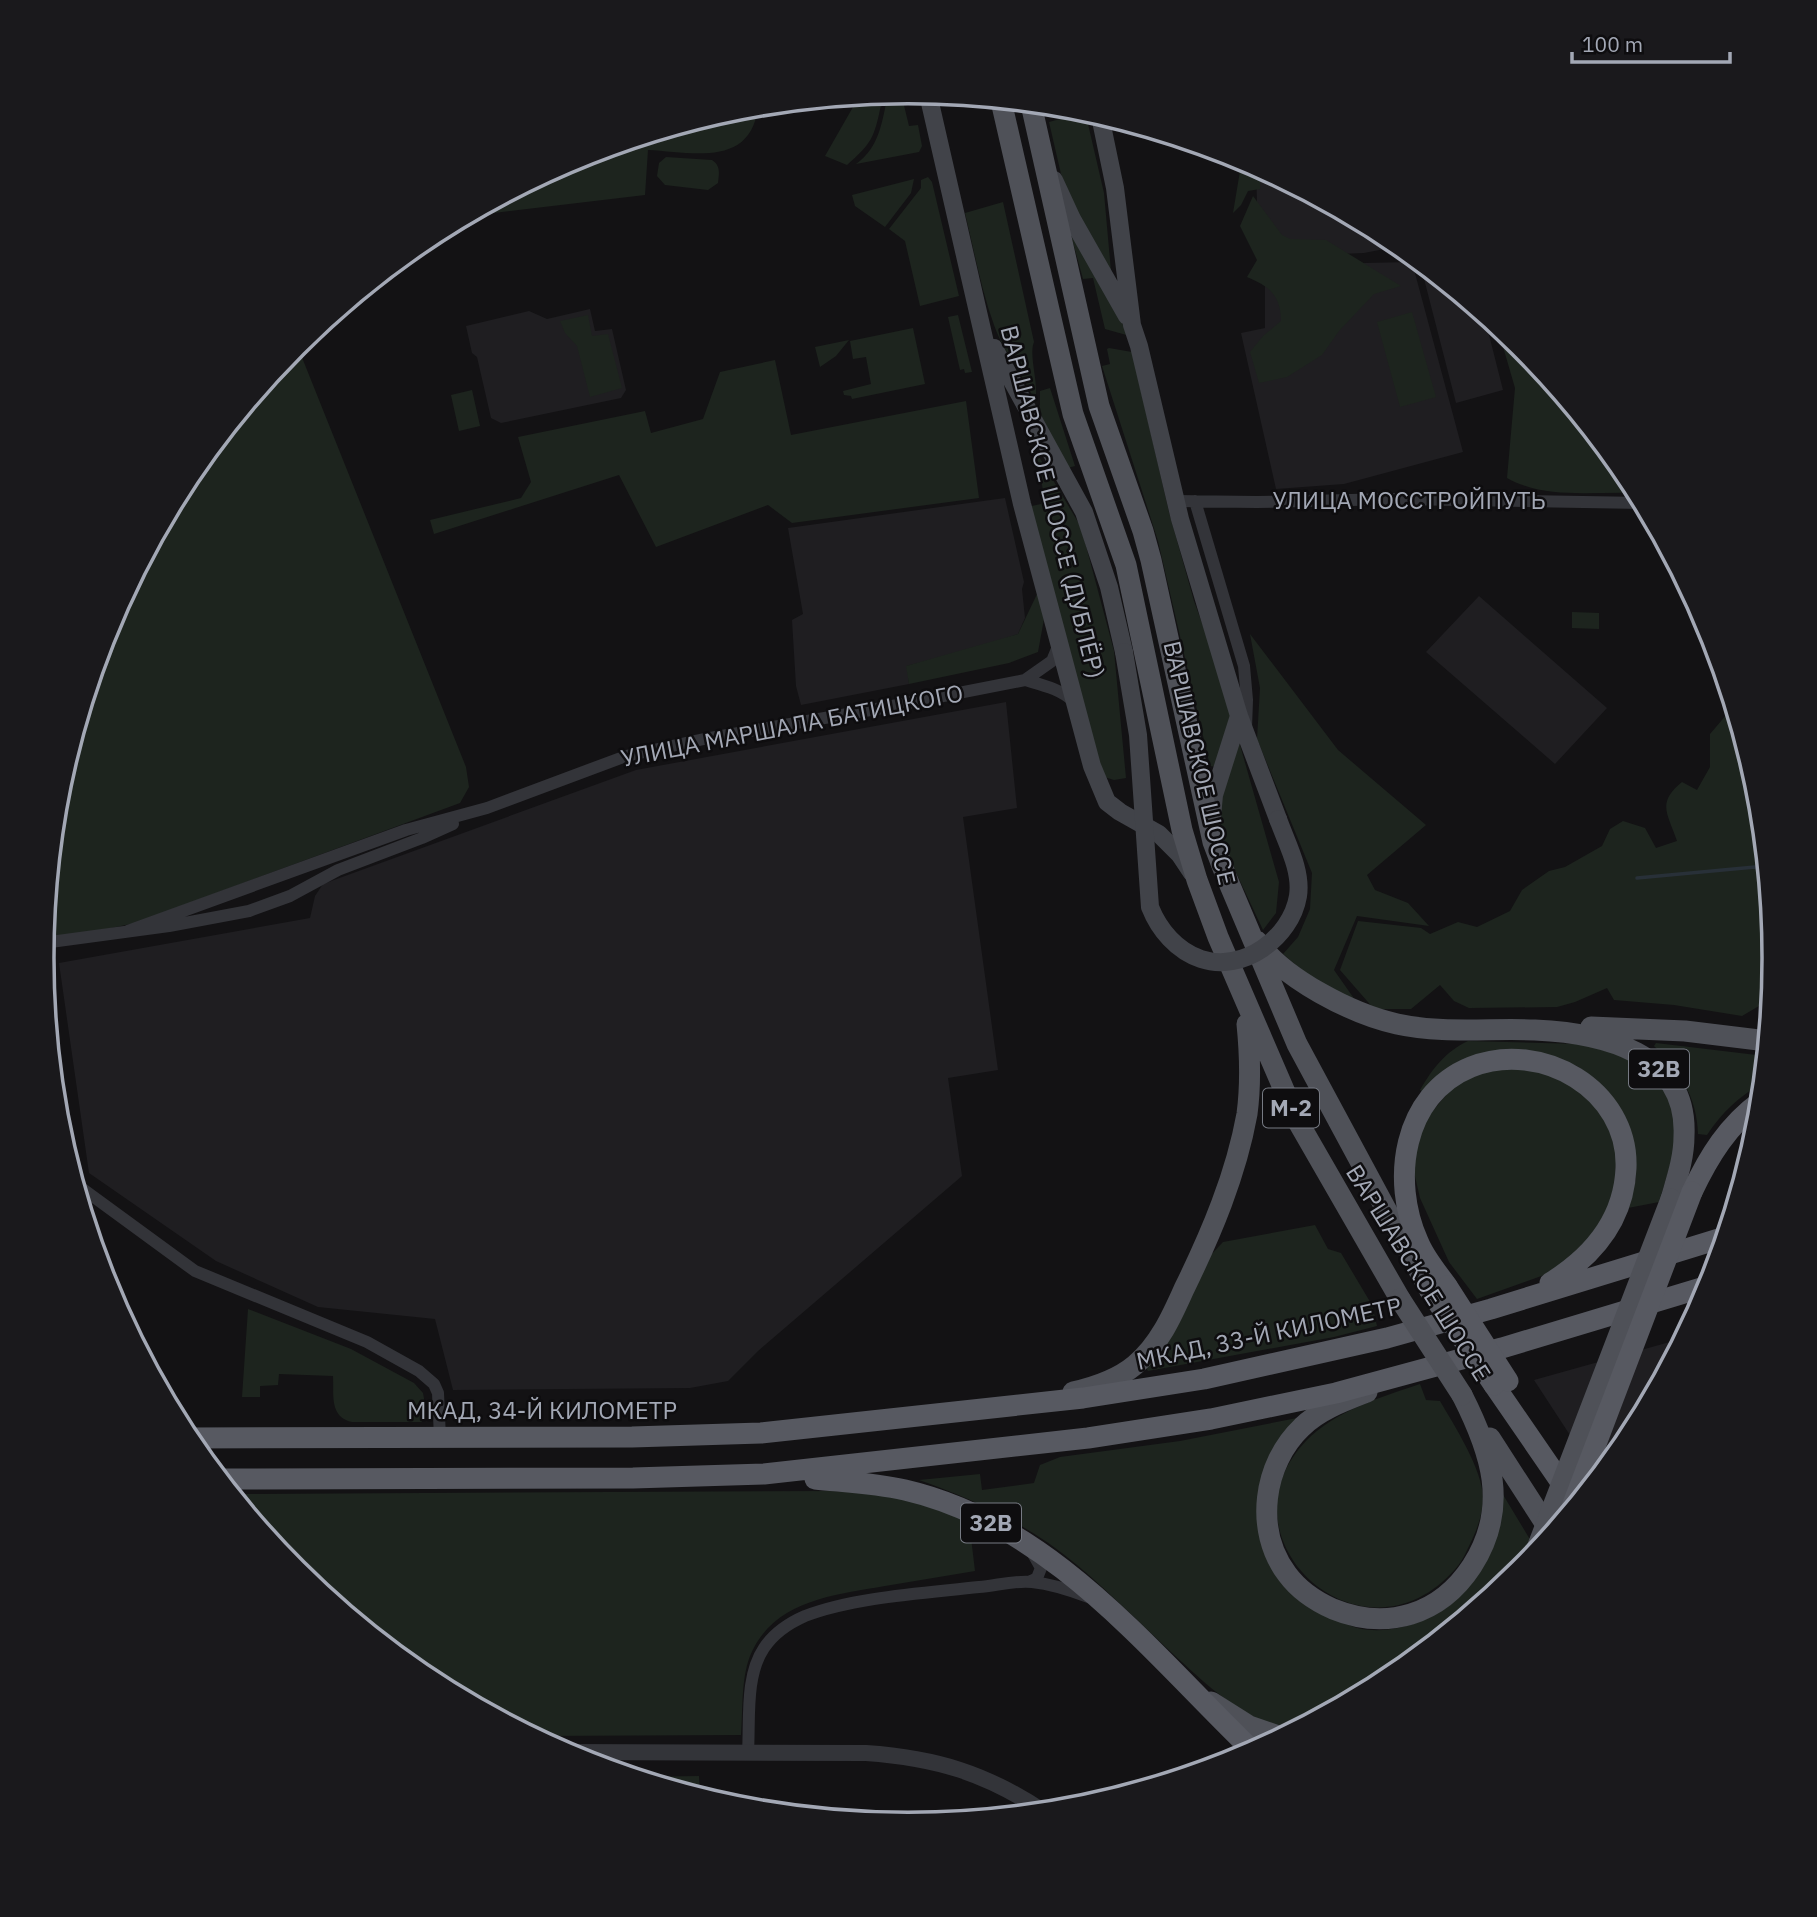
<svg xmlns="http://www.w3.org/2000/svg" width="1817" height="1917" font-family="'IBM Plex Sans',sans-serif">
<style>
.built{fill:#1f1e21}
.green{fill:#1d241e}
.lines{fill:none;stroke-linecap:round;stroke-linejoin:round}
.stream{stroke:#283038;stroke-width:3.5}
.minor{stroke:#333439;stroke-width:12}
.tertiary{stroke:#333439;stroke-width:16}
.secondary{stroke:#414349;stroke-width:18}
.primary{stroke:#4f5158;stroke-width:21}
.trunk{stroke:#575961;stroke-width:21}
.secondary-bridge{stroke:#414349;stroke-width:18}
.primary-bridge{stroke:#4f5158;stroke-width:21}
.trunk-bridge{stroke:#575961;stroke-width:21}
.labels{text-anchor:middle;stroke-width:5;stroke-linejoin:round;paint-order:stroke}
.shield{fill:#0e0d0f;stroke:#767a83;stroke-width:2}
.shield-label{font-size:23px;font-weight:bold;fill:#a3a8b5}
.street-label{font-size:24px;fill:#a3a8b5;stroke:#0e0d0f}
.rim{fill:none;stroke:#a3a8b5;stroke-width:3.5}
</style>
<rect width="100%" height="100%" fill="#131214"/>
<path class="built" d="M1256,167L1390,238L1400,246L1364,253L1264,257L1257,202Z
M1412,262L1463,452L1344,484L1276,489L1241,333L1265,328V265Z
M1428,269L1484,315L1503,390L1456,403L1422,271Z
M590,309L595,331L612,329L626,390L621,398L501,423L491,418L477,357L472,353L466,326L529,311L547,319Z
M1005,498L1024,582L1022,589L1025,618L1018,634L982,646L907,666L909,684L801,705L796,686L792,620L803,614L788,528Z
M1479,596L1607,708L1555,764L1426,652Z
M1006,702L1017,808L963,817L998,1070L948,1078L962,1176L758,1351L728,1381L690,1388L453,1390L435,1319L318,1307L216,1261L89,1173L59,963L310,918L315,896L323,884L636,770Z
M1684,1338L1629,1440L1598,1478L1534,1380Z"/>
<path class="green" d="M901,93L909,126L918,125L922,146L919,152L856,164C880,147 882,121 888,94Z
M857,100L881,105C874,138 872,143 847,165L825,156Z
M758,107C751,168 691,152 648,150L645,195L469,216L577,158L740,109Z
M1057,107L1085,111L1104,193L1111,271L1073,206L1061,174L1049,122L1060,119Z
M666,157L712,160C721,166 719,173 718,183L708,190L665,185L657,176L659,163Z
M1242,159L1261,169L1260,189L1248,191L1241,205L1233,213Z
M928,177L932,182L959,296L920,306L905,241L889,229L921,188V180Z
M914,179L911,193L885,227L855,206L852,195Z
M1253,196L1282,235L1290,239L1326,240L1401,286L1374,294L1339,331L1322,355L1287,377L1259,383L1250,352L1263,336L1281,321C1281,296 1269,286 1247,277L1257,260L1240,226Z
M1003,202L1034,342C1029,354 1037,378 1036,394L1033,397C1021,372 1003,351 994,325C981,289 974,250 965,213Z
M1069,228L1130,336L1105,329L1093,278L1083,279Z
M1412,312L1436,397L1400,407L1377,322Z
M588,315L592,336L608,334L622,388L590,397L577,346L565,333L560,321Z
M958,315L972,372L965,373L964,369L960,370L948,317Z
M1497,326L1521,346L1629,477L1637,493C1594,491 1546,500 1507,478L1515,388Z
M913,328L925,384L852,399L851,396L844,395L843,391L871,384L866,357L853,359L850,341Z
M849,340L836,356L820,367L815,347Z
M297,345L466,767L469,787L460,803L135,923L51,941L44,937L59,789L108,627L188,477Z
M1109,348L1132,352L1169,512L1194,601L1235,714L1217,767L1210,766L1158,541L1102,366L1110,364L1107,349Z
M775,360L791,435L966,401L979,498L792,523L768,505L656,547L619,475L434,534L430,520L521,498L531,482L518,437L645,411L651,433L703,419L720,372Z
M1050,388L1075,466L1068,468L1037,408L1040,405V391Z
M472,390L480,426L459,431L451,395Z
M1035,450L1081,527L1114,651L1126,778L1114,780L1101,776L1027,507L1041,504L1040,494L1043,490Z
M1038,592L1044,619L1038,652L1009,663L909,684L906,666L1018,634Z
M1572,612L1599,613V629L1572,628Z
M1250,634L1338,750L1426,825L1367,875L1375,890L1408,903L1429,926L1357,916L1334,970L1360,1007L1311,978L1283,954L1298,937L1310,909L1312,873L1257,739L1260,688Z
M1733,707L1758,790L1775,958L1769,1016L1759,1006L1742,1016L1674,1005L1614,1000L1607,988L1575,1002L1557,1007L1469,1008L1454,1001L1440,985L1411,1009H1374L1340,970L1358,921L1421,928L1430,934L1458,922L1477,927L1510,911L1522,890L1549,871L1565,867L1602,846L1610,829L1623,821L1645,828L1656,848L1677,841C1668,814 1656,803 1682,782L1697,790L1710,767V734Z
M1238,738L1279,882L1276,913L1263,930L1224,847L1218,809Z
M1468,1041L1581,1044L1634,1059L1664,1088L1676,1120L1674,1152L1659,1202L1628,1208L1636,1179L1635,1153L1628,1124L1614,1100L1597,1081L1577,1066L1552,1057L1517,1052L1424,1092L1420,1090C1433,1068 1445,1052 1468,1041Z
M1656,1043L1765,1056L1763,1082C1739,1097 1722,1112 1707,1135L1698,1134C1697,1097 1680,1071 1654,1046Z
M1497,1069H1523L1548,1073L1568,1082L1602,1110L1617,1153L1613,1200L1587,1245L1547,1274L1477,1299L1449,1262L1420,1198L1413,1168L1422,1124L1451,1089L1472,1075Z
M1315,1225L1328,1249L1341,1253L1372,1305L1377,1326L1334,1337L1148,1371L1145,1366L1208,1258L1223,1242Z
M248,1309L351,1349L414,1383L423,1393L425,1404L422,1422H352C329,1417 334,1394 333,1376L279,1374L278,1385L260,1386V1397H242Z
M1420,1384L1426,1400L1440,1401C1454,1425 1483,1470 1483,1498C1483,1513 1477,1530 1470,1544C1466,1552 1463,1560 1457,1567C1364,1677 1213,1538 1306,1441C1335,1411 1381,1397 1420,1384Z
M1297,1418C1255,1465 1261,1482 1261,1540C1280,1559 1300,1578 1319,1597C1327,1605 1336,1616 1346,1623C1358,1632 1384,1631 1398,1628C1478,1610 1479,1560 1502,1493L1531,1541L1514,1573L1516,1576L1390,1679L1294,1730C1243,1721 1208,1686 1171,1652C1140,1623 1110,1593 1077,1565C1031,1526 976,1500 919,1480L980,1474L982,1490L1034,1483L1040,1465L1060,1457L1180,1441Z
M829,1491L868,1493L907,1499L969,1521L975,1571C945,1576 915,1581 885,1586C834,1595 773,1600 750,1656C741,1679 743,1710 741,1735L534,1736L427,1679L296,1571L232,1494Z
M699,1776L700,1796L636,1777Z"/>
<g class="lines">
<path class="stream" d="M1637,878L1755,867L1767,875"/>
<path class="minor" d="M1175,501L1257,502L1396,499L1643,503
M1195,501L1244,666L1247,700L1246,728
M1025,680C1042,685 1061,689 1074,702
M128,931L406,830L487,808L626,756L704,739L882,708L1025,680L1052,661L1059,644
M43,943L169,926L249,911L290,896L338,870L422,838L453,824
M76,1184L195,1271L367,1342L419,1371L434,1384L438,1393L440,1438
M1029,1582L1037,1578L1041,1568L1032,1552
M748,1752C750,1720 745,1676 764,1648C774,1633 789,1623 805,1616C854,1597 926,1593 979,1587C995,1586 1015,1580 1032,1582C1051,1584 1070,1590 1088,1597"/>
<path class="tertiary" d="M564,1752L866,1753C936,1758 986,1773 1044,1812"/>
<path class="secondary" d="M928,94L1022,504L1092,766L1107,802L1120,812L1159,834L1180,855L1192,873
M1100,116L1115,188L1132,325L1139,346L1180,519L1239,716L1278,819
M1054,180L1072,219L1127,316
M994,348L1084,512L1109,587L1124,652
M1212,817L1214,795L1239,716"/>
<path class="primary" d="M1001,101L1073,414L1126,565L1182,830L1197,880L1218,937L1297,1120L1400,1299
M1031,104L1099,406L1143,531L1151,560L1213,842L1226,876L1297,1044L1430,1291
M1257,941C1284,979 1352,1014 1397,1024C1442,1034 1489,1028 1535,1030C1602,1033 1688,1052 1684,1136C1684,1158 1677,1178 1671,1199
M1591,1027L1685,1031L1767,1041
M1073,1392C1095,1387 1117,1380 1135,1365C1159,1345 1172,1316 1184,1289C1211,1234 1236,1175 1247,1114C1251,1084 1250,1054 1247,1024
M1367,1392C1344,1401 1319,1410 1302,1427C1263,1464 1254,1530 1287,1574C1298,1589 1315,1601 1333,1609C1387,1631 1440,1615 1472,1566C1510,1507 1491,1452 1462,1395
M1490,1438L1552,1534
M1211,1702L1249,1726L1281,1737"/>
<path class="trunk" d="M1692,1192C1709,1156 1728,1125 1761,1101
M1447,1286C1437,1272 1424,1257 1418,1241C1391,1181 1402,1095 1471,1067C1541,1039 1629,1090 1626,1168C1624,1220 1592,1257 1550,1283
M1494,1385L1571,1497
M187,1438L632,1437L761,1433L1083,1398L1204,1379L1387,1338L1491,1309L1725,1237
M220,1479L633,1478L764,1474L1088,1438L1211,1419L1336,1393L1502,1348L1711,1285
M815,1479C845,1482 875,1483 905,1490C1052,1524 1150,1652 1254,1752"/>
<path class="secondary-bridge" d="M1124,652L1138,735L1150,907C1159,930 1177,951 1201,959C1243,973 1291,938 1298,896C1302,870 1286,842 1278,819"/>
<path class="primary-bridge" d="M1400,1299L1462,1395
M1534,1556L1671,1199"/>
<path class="trunk-bridge" d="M1447,1286L1508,1381
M1430,1291L1494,1385
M1570,1512L1692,1192"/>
</g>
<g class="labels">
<g class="shield">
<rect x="1629" y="1049.5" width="60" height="39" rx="5"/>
<rect x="1263" y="1088.5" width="56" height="39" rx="5"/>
<rect x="961" y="1503.5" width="60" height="39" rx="5"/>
</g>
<g class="shield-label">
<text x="1659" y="1077">32B</text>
<text x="1291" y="1116">М-2</text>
<text x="991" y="1531">32B</text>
</g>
<g class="street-label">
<text x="1409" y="509">УЛИЦА МОССТРОЙПУТЬ</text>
<text transform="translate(1052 502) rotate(76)" y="8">ВАРШАВСКОЕ ШОССЕ (ДУБЛЁР)</text>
<text transform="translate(792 726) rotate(-11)" y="8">УЛИЦА МАРШАЛА БАТИЦКОГО</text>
<text transform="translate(1199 763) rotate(77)" y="8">ВАРШАВСКОЕ ШОССЕ</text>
<text transform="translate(1418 1273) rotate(58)" y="8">ВАРШАВСКОЕ ШОССЕ</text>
<text transform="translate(1269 1334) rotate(-12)" y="8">МКАД, 33-Й КИЛОМЕТР</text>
<text x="542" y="1419">МКАД, 34-Й КИЛОМЕТР</text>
</g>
</g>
<path d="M0 0H1817V1917H0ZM54 958a854 854 0 1 1 1708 0a854 854 0 1 1-1708 0Z" fill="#1a191c" fill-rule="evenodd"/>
<path class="rim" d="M54 958a854 854 0 1 1 1708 0a854 854 0 1 1-1708 0Z"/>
<path d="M1572 52v10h158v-10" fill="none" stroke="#a3a8b5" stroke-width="3.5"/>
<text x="1582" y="52" font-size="21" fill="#a3a8b5" stroke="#0e0d0f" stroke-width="5" paint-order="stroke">100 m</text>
</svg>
